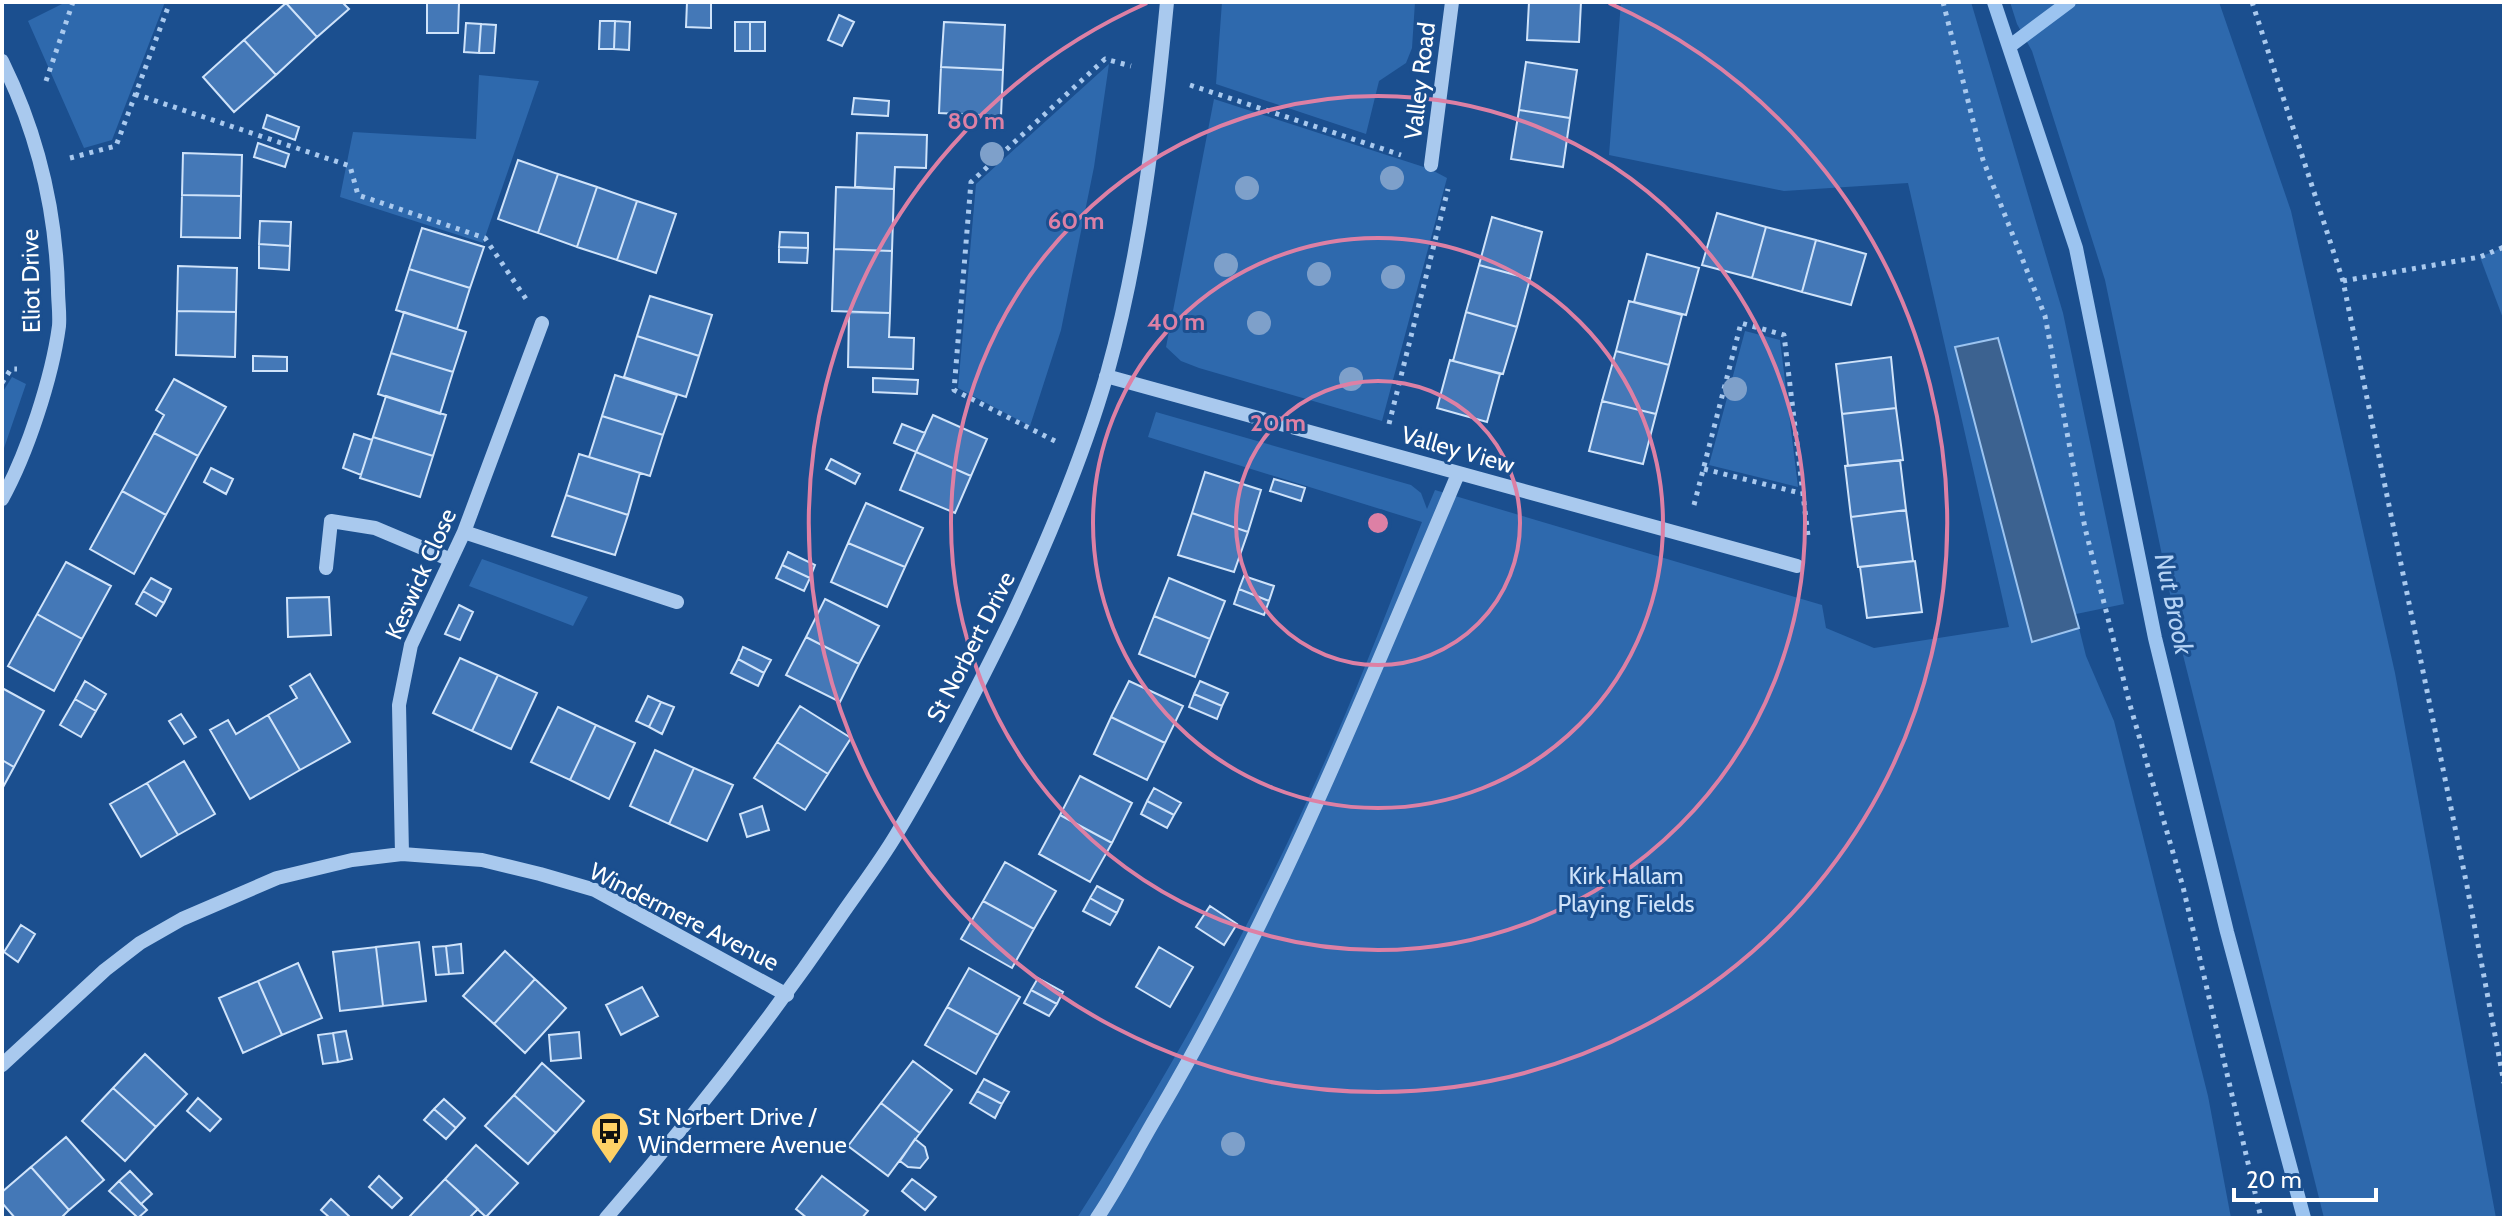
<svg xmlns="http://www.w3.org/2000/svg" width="2506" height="1220" font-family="Cabin,sans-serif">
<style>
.green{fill:#2e69ad}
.water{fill:#3c6290;stroke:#9cc4f0;stroke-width:2}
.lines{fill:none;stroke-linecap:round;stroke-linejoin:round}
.stream{stroke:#9cc4f0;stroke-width:14}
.building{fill:#4478b7;stroke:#cfe3fa;stroke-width:2}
.path{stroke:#a9c9ee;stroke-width:5;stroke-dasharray:4 6;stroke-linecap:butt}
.minor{stroke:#a9c9ee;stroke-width:14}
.tree{fill:#7ea0ca}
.ring{fill:none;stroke:#dd80a5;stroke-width:4}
.labels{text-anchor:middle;stroke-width:6;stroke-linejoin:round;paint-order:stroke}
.street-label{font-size:24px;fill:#fff;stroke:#1b4f8f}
.park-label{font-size:24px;fill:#cfe3fa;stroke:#1b4f8f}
.poi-label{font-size:24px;fill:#fff;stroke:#1b4f8f;text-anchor:start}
.water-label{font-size:26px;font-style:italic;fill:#b5d3f5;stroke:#1b4f8f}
.centre{fill:#dd80a5;stroke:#1b4f8f;stroke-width:4}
.ring-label{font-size:24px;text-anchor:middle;font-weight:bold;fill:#dd80a5;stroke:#1b4f8f;stroke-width:6;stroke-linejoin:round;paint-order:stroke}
</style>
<rect width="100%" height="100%" fill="#1b4f8f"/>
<path class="green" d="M66,2H165L112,140L84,148L28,21Z
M1222,2H1415L1412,48L1406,63L1379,81L1366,134L1216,84Z
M1621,2H1971L2063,313L2124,604L2028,624L2032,642L2079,628L2086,656L2114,721L2208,1096L2231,1218H1077C1173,1068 1260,911 1331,747C1364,673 1392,597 1422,522L1148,437L1156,412L1411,485L1421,493L1427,509L1435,490L1822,605L1826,628L1874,648L2009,627L1908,183L1784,191L1609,155Z
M2010,2H2219L2291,211L2395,673L2496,1218H2324L2181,647L2105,280L2032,51L2017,24Z
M1109,64L1094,167L1061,330L1030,426L958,388L976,184Z
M479,75L539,81L483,243L340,197L353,132L476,139Z
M1214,99L1430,169L1447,178L1382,421L1199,368L1181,361L1166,347Z
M2504,247V321L2480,257Z
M1745,331L1780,340L1798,487L1709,465Z
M12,377L26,384L2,454V393Z
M482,559L588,597L573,626L469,586Z"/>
<path class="water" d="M1998,338L2079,628L2032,642L1955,347Z"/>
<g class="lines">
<path class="stream" d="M1994,2L2076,248L2155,638L2227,932L2304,1218
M2010,46L2069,2"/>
</g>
<path class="building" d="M342,2L349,9L317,37L285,2Z
M427,2H459L458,33H427Z
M687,2H711V28L686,27Z
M1529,2H1581L1579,42L1527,40Z
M286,3L317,37L276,75L244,40Z
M839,15L854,22L842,46L828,40Z
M600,21H615L614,49H599Z
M615,21L630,22L629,50L614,49Z
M735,22H750V51H735Z
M750,22H765V51H750Z
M944,22L1005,25L1003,70L941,67Z
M466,23L481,24L479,53L464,52Z
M481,24L496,25L494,53H479Z
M244,40L276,75L234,112L203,77Z
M1526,62L1577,70L1570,118L1519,110Z
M941,67L1003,70L1001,116L939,113Z
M854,98L889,101L888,116L852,114Z
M1519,110L1570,118L1563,167L1511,159Z
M267,115L299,127L295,140L263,128Z
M857,133L927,135L926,168L895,167L894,189L855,187Z
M258,143L289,154L285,167L254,157Z
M183,153L242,155L241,196L182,195Z
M518,160L558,174L538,233L498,219Z
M558,174L597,187L577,247L538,233Z
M597,187L637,201L617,260L577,247Z
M836,187L894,189L892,251L834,249Z
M182,195L241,196L240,238L181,237Z
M637,201L676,214L656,273L617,260Z
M1717,213L1766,227L1752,278L1702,265Z
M1492,217L1542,232L1530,279L1479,265Z
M260,221L291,222L290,246L259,244Z
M1766,227L1816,240L1802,292L1752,278Z
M422,228L484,247L470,288L409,269Z
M780,232L808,233V248L779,247Z
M1816,240L1866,254L1851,305L1802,292Z
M259,244L290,246L289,270L259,268Z
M779,247L808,248L807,263L779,262Z
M834,249L892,251L890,313L832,311Z
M1647,254L1699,268L1686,315L1634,302Z
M1479,265L1530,279L1517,327L1466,312Z
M178,266L237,268L236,312L177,311Z
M409,269L470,288L457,329L396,310Z
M650,296L712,315L699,356L637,336Z
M1629,301L1682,315L1669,365L1616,351Z
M177,311L236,312L235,357L176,355Z
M404,312L466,332L453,372L391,353Z
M849,312L890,313L889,337L914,338L913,369L848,367Z
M1466,312L1517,327L1503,374L1453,361Z
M637,336L699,356L686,397L624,377Z
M1616,351L1669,365L1656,414L1602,401Z
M391,353L453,372L440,414L378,394Z
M253,356L287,357V371H253Z
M1891,357L1896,408L1842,414L1836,364Z
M1450,360L1500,374L1487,422L1437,408Z
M615,375L677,395L663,435L602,416Z
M873,378L918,380L917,394L873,392Z
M174,379L226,407L198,456L154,433L164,415L156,410Z
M386,396L446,415L433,456L373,437Z
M1602,401L1656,414L1643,464L1589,451Z
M1896,408L1903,460L1848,466L1842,414Z
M933,415L987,439L971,476L916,452Z
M602,416L663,435L650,476L589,457Z
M902,424L925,433L916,452L894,443Z
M154,433L198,456L166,515L122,491Z
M354,434L372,440L361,475L343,468Z
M373,437L433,456L420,497L360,478Z
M916,452L971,476L955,513L900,490Z
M579,454L640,473L628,515L566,495Z
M831,459L860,474L855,484L826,469Z
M1900,460L1906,510L1851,517L1845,466Z
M211,468L233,479L226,494L204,482Z
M1205,472L1261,490L1248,532L1192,513Z
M1274,479L1305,488L1301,501L1270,491Z
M122,491L166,515L134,574L90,549Z
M566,495L628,515L615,555L552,536Z
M866,503L923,528L905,567L848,543Z
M1906,510L1913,561L1858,567L1851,517Z
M1192,513L1248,532L1234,572L1178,555Z
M848,543L905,567L887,607L831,582Z
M788,552L815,565L810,578L782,565Z
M1915,561L1922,612L1867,618L1860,567Z
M66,562L111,586L82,639L37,614Z
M782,565L810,578L804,591L776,578Z
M1244,576L1274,586L1269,601L1239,589Z
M151,578L171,589L164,603L143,591Z
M1169,578L1225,601L1210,639L1154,616Z
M1239,589L1269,601L1264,615L1234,604Z
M143,591L164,603L156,616L136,604Z
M329,597L331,635L288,637L287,598Z
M825,599L879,626L859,664L806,637Z
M459,605L473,612L460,640L445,634Z
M37,614L82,639L54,691L8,666Z
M1154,616L1210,639L1195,677L1139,654Z
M806,637L859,664L840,702L786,675Z
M743,647L771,660L764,673L738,659Z
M460,658L498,675L472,731L433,713Z
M738,659L764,673L758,686L731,673Z
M310,674L350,742L300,770L268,715L297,698L290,686Z
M498,675L537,693L511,749L472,731Z
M85,681L106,694L96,711L75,699Z
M1129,681L1183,706L1165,743L1111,717Z
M1200,681L1228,693L1222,706L1194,694Z
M2,688L44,711L14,767L2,760Z
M1194,694L1222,706L1217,719L1189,707Z
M648,696L661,702L649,727L636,721Z
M75,699L96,711L81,737L60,725Z
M661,702L674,707L662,734L649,727Z
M800,706L851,738L828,774L777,742Z
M558,707L596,725L570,780L531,762Z
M181,714L196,737L184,744L169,721Z
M268,715L300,770L250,799L210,730L228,720L236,734Z
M1111,717L1165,743L1147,780L1094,754Z
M596,725L635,743L609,799L570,780Z
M777,742L828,774L805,810L754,778Z
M655,750L694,768L669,824L630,806Z
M2,760L14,767L2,789Z
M184,761L215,814L178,835L147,783Z
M694,768L733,785L707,841L669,824Z
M1080,776L1132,803L1112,843L1060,815Z
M147,783L178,835L141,857L110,804Z
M1154,788L1181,803L1174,815L1147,801Z
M1147,801L1174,815L1167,828L1141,814Z
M762,806L769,830L747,837L740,814Z
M1060,815L1112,843L1090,882L1039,854Z
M1005,862L1056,891L1034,929L983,901Z
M1097,886L1123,900L1117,913L1090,898Z
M1090,898L1117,913L1110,925L1083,911Z
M983,901L1034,929L1012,968L961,939Z
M1210,906L1237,924L1224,945L1196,927Z
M21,925L35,934L18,962L4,952Z
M419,942L426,1001L383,1006L376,947Z
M461,944L463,973L449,974L446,946Z
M446,946L449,974L436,975L433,947Z
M376,947L383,1006L340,1011L333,952Z
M1159,947L1193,967L1170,1007L1136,987Z
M505,951L535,979L494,1024L463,996Z
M298,963L322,1018L282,1035L258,981Z
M969,968L1020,997L998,1035L947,1007Z
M1038,978L1063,992L1057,1004L1031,990Z
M535,979L566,1008L525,1053L494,1024Z
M258,981L282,1035L243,1053L219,998Z
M642,987L658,1016L621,1035L606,1005Z
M1031,990L1057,1004L1049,1016L1024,1003Z
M947,1007L998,1035L976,1074L925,1045Z
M346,1031L352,1059L338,1062L333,1033Z
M579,1032L581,1058L551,1061L549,1035Z
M333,1033L338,1062L323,1064L318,1035Z
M145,1054L187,1094L156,1127L113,1088Z
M913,1061L952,1090L920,1133L881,1103Z
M542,1063L584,1101L556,1133L514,1095Z
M984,1079L1009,1092L1002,1104L977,1091Z
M113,1088L156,1127L125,1161L82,1121Z
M977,1091L1002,1104L995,1118L970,1103Z
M514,1095L556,1133L528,1164L485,1126Z
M198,1098L221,1119L210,1131L187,1111Z
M444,1099L465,1118L456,1128L434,1109Z
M881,1103L920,1133L888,1176L848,1146Z
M434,1109L456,1128L446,1139L424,1120Z
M66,1137L104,1180L69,1210L31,1167Z
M915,1139L925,1147L928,1158L920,1168L908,1167L900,1161Z
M476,1145L518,1183L486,1217L445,1179Z
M31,1167L69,1210L61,1218H15L2,1203V1192Z
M130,1171L152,1194L141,1204L119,1181Z
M379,1176L402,1198L392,1208L369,1187Z
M822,1176L868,1211L862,1218H807L796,1209Z
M445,1179L478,1209L469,1218L409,1217Z
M912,1179L936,1197L925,1210L902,1191Z
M119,1181L147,1210L138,1218L109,1191Z
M331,1199L351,1218H330L321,1210Z"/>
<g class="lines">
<path class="path" d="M1943,2L1983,160L2045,316L2085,528L2130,705L2183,887L2261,1218
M2252,2L2343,281L2467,886L2504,1083
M46,81L73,2
M1190,85L1401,155
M135,94L350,166L358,195L485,238L526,299
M70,158L116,146L170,2
M2343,281L2480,257L2504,247
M2,383L11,369H17
M1389,424L1448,189
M1055,441L954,390L971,182L1105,59L1131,66
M1704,469L1804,494
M1694,505L1741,323L1784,335L1808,536"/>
<path class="minor" d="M2,61C37,132 56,210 58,290C58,301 60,314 59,326C52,378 27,454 2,499
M1431,165L1452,2
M1106,376L1797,566
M464,532L677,602
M326,568L331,521L375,528L451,560
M402,854L399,705L411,645L464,532L542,323
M2,1065L105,970L140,943L182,919L277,878L352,860L402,854L482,860L540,874L595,890L787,995
M606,1218C689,1123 766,1025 838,920C857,892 878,865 896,835C938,765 976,691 1012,617C1049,538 1083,458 1107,374C1141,253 1155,127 1167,2
M1097,1218C1120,1184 1137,1149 1158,1114C1278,910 1366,691 1458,474"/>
</g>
<g class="tree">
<circle cx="992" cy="154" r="12"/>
<circle cx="1392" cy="178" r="12"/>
<circle cx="1247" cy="188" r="12"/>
<circle cx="1226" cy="265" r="12"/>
<circle cx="1319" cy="274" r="12"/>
<circle cx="1393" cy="277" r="12"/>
<circle cx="1259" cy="323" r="12"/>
<circle cx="1351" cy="379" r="12"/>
<circle cx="1735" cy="389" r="12"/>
<circle cx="1233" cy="1144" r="12"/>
</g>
<g class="ring">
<circle cx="1378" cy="523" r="142"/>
<circle cx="1378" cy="523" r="285"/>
<circle cx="1378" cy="523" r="427"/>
<path d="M1609 3A569 569 0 1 1 1147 3"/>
</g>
<defs>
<g id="bus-pin" transform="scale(2)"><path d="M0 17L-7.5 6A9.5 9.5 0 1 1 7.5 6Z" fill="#ffd166" stroke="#1b4f8f"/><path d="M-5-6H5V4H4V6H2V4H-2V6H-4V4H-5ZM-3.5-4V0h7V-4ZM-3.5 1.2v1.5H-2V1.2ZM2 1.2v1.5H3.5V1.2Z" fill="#111"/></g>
</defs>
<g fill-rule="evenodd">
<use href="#bus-pin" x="610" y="1131"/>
</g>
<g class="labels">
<g class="street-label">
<text transform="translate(1420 81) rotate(-83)" y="8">Valley Road</text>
<text transform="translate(31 281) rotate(-91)" y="8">Eliot Drive</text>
<text transform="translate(1458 450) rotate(16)" y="8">Valley View</text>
<text transform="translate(421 574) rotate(-66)" y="8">Keswick Close</text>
<text transform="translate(971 647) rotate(-63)" y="8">St Norbert Drive</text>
<text transform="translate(684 917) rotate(27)" y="8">Windermere Avenue</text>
</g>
<g class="park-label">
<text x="1626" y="884">Kirk Hallam<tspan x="1626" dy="28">Playing Fields</tspan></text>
</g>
<g class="poi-label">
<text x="638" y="1125">St Norbert Drive /<tspan x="638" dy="28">Windermere Avenue</tspan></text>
</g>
<g class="water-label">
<text transform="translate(2174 604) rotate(78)" y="9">Nut Brook</text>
</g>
</g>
<circle cx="1378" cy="523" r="12" class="centre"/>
<g class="ring-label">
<text x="976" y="129">80 m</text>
<text x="1076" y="229">60 m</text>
<text x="1176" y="330">40 m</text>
<text x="1278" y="431">20 m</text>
</g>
<rect width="2506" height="1220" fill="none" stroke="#ffffff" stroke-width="8"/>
<path d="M2234 1188v12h142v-12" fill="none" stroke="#ffffff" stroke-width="4"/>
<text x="2246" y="1188" font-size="24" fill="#ffffff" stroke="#1b4f8f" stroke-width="6" paint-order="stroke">20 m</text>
</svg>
